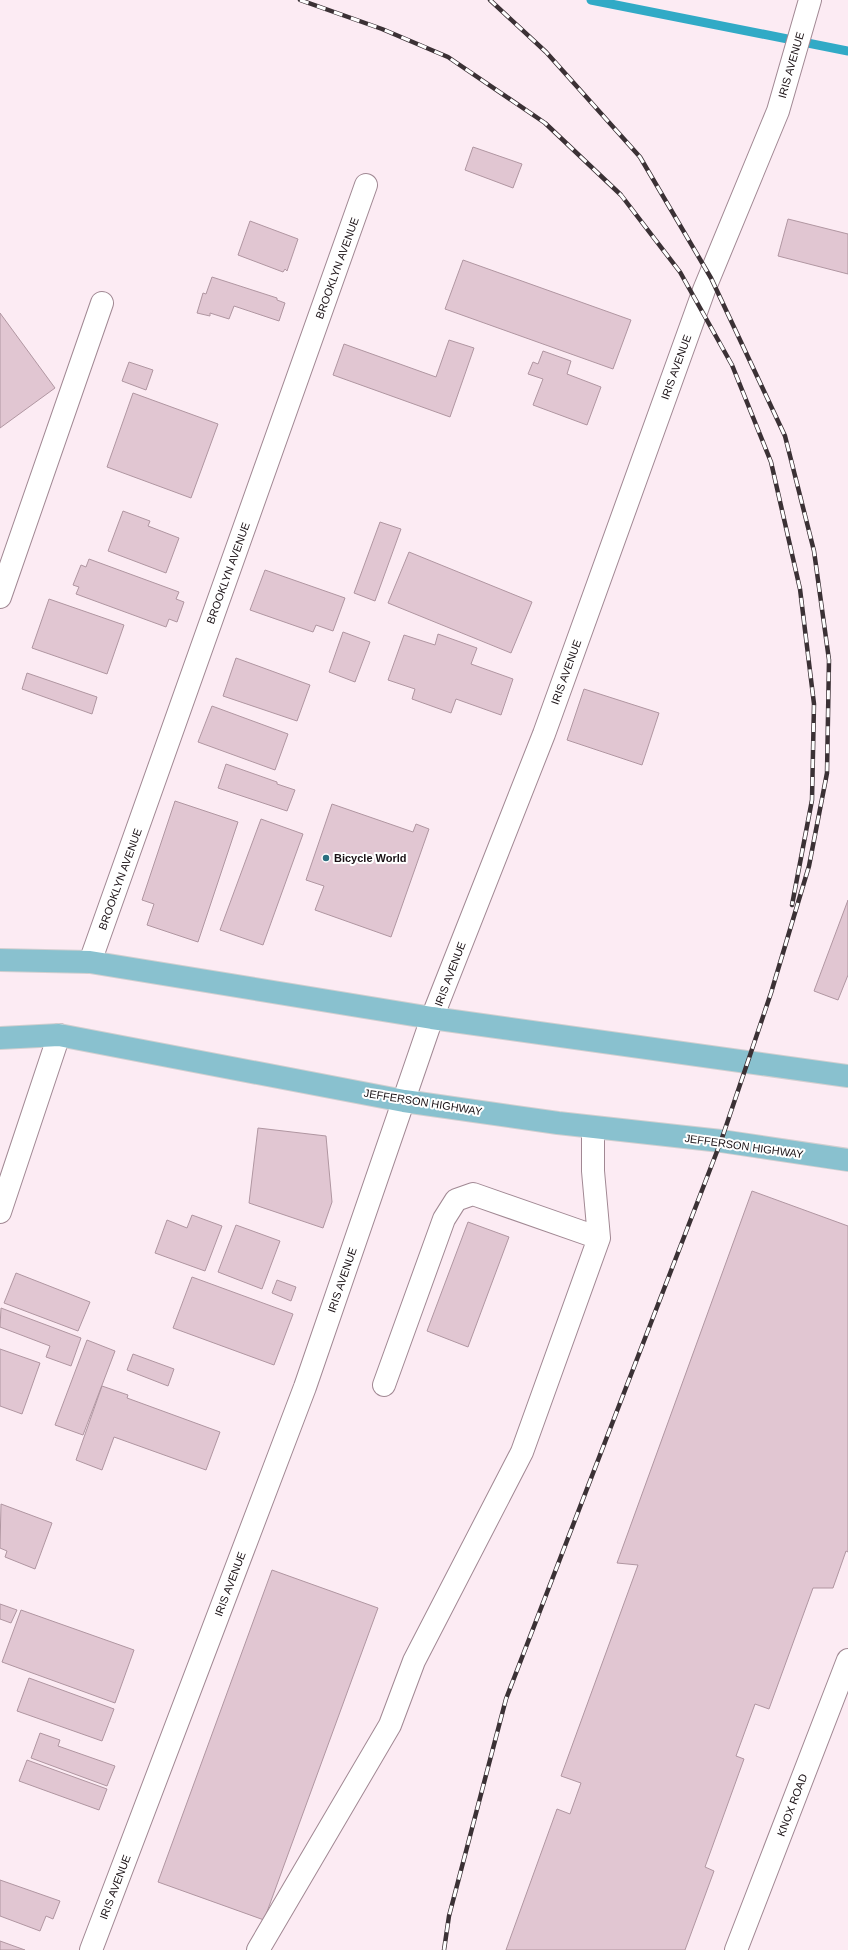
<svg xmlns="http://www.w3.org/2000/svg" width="848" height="1950" font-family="Helvetica,sans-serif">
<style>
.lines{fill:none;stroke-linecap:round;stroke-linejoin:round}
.stream{stroke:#31aac6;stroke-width:9}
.building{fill:#e1c6d2;stroke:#b096a1}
.minor-casing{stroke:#a18893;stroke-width:24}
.major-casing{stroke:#d1cfd0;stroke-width:24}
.minor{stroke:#fff;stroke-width:22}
.major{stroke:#89c1cf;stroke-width:22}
.rail-casing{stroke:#3b3135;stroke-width:4.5}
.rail{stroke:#fff;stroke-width:3;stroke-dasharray:9;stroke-linecap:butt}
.poi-dot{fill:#2a6e7f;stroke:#fff;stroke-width:1.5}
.labels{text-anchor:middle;stroke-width:4;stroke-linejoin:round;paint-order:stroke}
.street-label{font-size:11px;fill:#1a1115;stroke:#fff}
.poi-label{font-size:11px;font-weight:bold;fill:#1a1115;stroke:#fff;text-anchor:start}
</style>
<rect width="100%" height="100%" fill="#fcebf3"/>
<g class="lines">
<path class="stream" d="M591,0L848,51"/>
</g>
<path class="building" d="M473,147L522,164L513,188L465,170Z
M788,219L848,234V274L778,256Z
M250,221L298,239L287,271L285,269L283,272L238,255Z
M463,260L631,320L613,369L445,309Z
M212,277L277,298V300L285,303L279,321L234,306L229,319L210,313V316L197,313L203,293L206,294Z
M0,313L55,388L0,428Z
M449,340L474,348L450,417L333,375L344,344L436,377Z
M543,351L571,361L567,374L601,387L587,425L533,405L543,379L528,374L533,362L538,364Z
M129,362L153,370L146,390L122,381Z
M133,393L218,424L191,498L107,467Z
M123,511L150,521L148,526L179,538L166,573L108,551Z
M380,522L401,529L375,601L354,593Z
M409,552L532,602L511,653L388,603Z
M89,559L179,592L176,599L184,602L177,622L169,619L166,627L76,594L79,587L73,585L81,565L86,567Z
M265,570L345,598L333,631L316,625L313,632L250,610Z
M49,599L124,625L107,674L32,648Z
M343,632L370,642L355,682L329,672Z
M438,634L477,648L471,664L513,679L501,715L456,699L451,713L412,699L415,689L388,680L404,635L435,645Z
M236,658L310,685L297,721L223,696Z
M27,673L97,697L92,714L22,689Z
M584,689L659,713L642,765L567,740Z
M212,706L288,734L275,770L198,742Z
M226,764L277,782V784L295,790L287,811L218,788Z
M175,801L238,822L198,942L147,925L154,904L142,900Z
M332,804L413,832L416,824L429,829L391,937L315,910L324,886L306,880Z
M261,819L303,834L263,945L220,930Z
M848,900V975L838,1000L814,991Z
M258,1128L326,1136L332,1202L323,1228L249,1203Z
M752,1191L848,1226V1552L846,1551L833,1588H813L769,1709L755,1704L736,1756L744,1759L705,1867L714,1871L685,1950H506L557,1809L570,1814L581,1783L561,1776L638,1565L617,1563Z
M192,1215L222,1226L205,1271L155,1253L167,1220L187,1228Z
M468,1222L509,1237L468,1347L427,1331Z
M236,1225L280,1241L262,1289L218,1272Z
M16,1273L90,1302L78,1331L4,1303Z
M192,1277L293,1314L274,1365L173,1328Z
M277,1280L296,1287L291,1301L272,1293Z
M1,1308L81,1338L71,1366L46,1357L50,1346L0,1327Z
M87,1340L115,1351L83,1435L55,1425Z
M0,1349L40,1363L22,1414L0,1406Z
M133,1354L174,1369L168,1386L127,1370Z
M102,1386L128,1395L127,1398L220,1432L206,1470L114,1437L102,1470L76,1460Z
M1,1504L52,1523L35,1569L5,1557L7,1551L0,1548Z
M272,1570L378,1608L264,1920L158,1882Z
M0,1604L17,1610L11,1623L0,1619Z
M21,1610L134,1650L115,1703L2,1662Z
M29,1678L114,1709L102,1741L17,1711Z
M40,1733L60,1740L58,1746L115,1766L107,1786L31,1758Z
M27,1760L107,1789L99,1810L19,1781Z
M0,1880L60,1901L53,1919L46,1916L40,1931L0,1916Z
M0,1941L25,1950H0Z"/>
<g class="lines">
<g class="minor-casing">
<path id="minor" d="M0,597L102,303
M90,962L366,185
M0,1212L59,1035
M384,1385L444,1219L456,1200L473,1194L599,1238
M91,1950L305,1387L432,1018L544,734L704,290L778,111L810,0
M258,1950L390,1725L414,1661L522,1452L599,1238L593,1171V1128
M736,1950L848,1660"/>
</g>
<g class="major-casing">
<path id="major" d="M0,960L90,962L432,1018L848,1076
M0,1038L59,1035L404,1101L558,1123L721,1141L848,1160"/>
</g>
<use href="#minor" class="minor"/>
<use href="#major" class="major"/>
<g class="rail-casing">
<path id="rail" d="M300,0L382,29L448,57L545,123L621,195L680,272L732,365L771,462L800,589L814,704L812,800L792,905
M444,1950L449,1916L506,1699L721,1141L771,993L809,866L827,773L829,660L814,551L785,436L711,278L640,157L546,52L490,0"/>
</g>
<use href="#rail" class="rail"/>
</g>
<circle class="poi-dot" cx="326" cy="858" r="4"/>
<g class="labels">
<g class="street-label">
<text transform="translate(791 65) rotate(-74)" y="4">IRIS AVENUE</text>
<text transform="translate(337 268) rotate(-70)" y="4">BROOKLYN AVENUE</text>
<text transform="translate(676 367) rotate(-70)" y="4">IRIS AVENUE</text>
<text transform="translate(228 573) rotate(-70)" y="4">BROOKLYN AVENUE</text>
<text transform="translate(566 672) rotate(-70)" y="4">IRIS AVENUE</text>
<text transform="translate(120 879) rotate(-70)" y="4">BROOKLYN AVENUE</text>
<text transform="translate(450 974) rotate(-69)" y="4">IRIS AVENUE</text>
<text transform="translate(423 1102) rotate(9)" y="4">JEFFERSON HIGHWAY</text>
<text transform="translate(744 1146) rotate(8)" y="4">JEFFERSON HIGHWAY</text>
<text transform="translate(342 1280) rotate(-71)" y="4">IRIS AVENUE</text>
<text transform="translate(230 1584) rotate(-69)" y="4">IRIS AVENUE</text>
<text transform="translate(792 1805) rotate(-69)" y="4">KNOX ROAD</text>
<text transform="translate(115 1887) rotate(-69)" y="4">IRIS AVENUE</text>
</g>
<g class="poi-label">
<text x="334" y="862">Bicycle World</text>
</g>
</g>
</svg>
